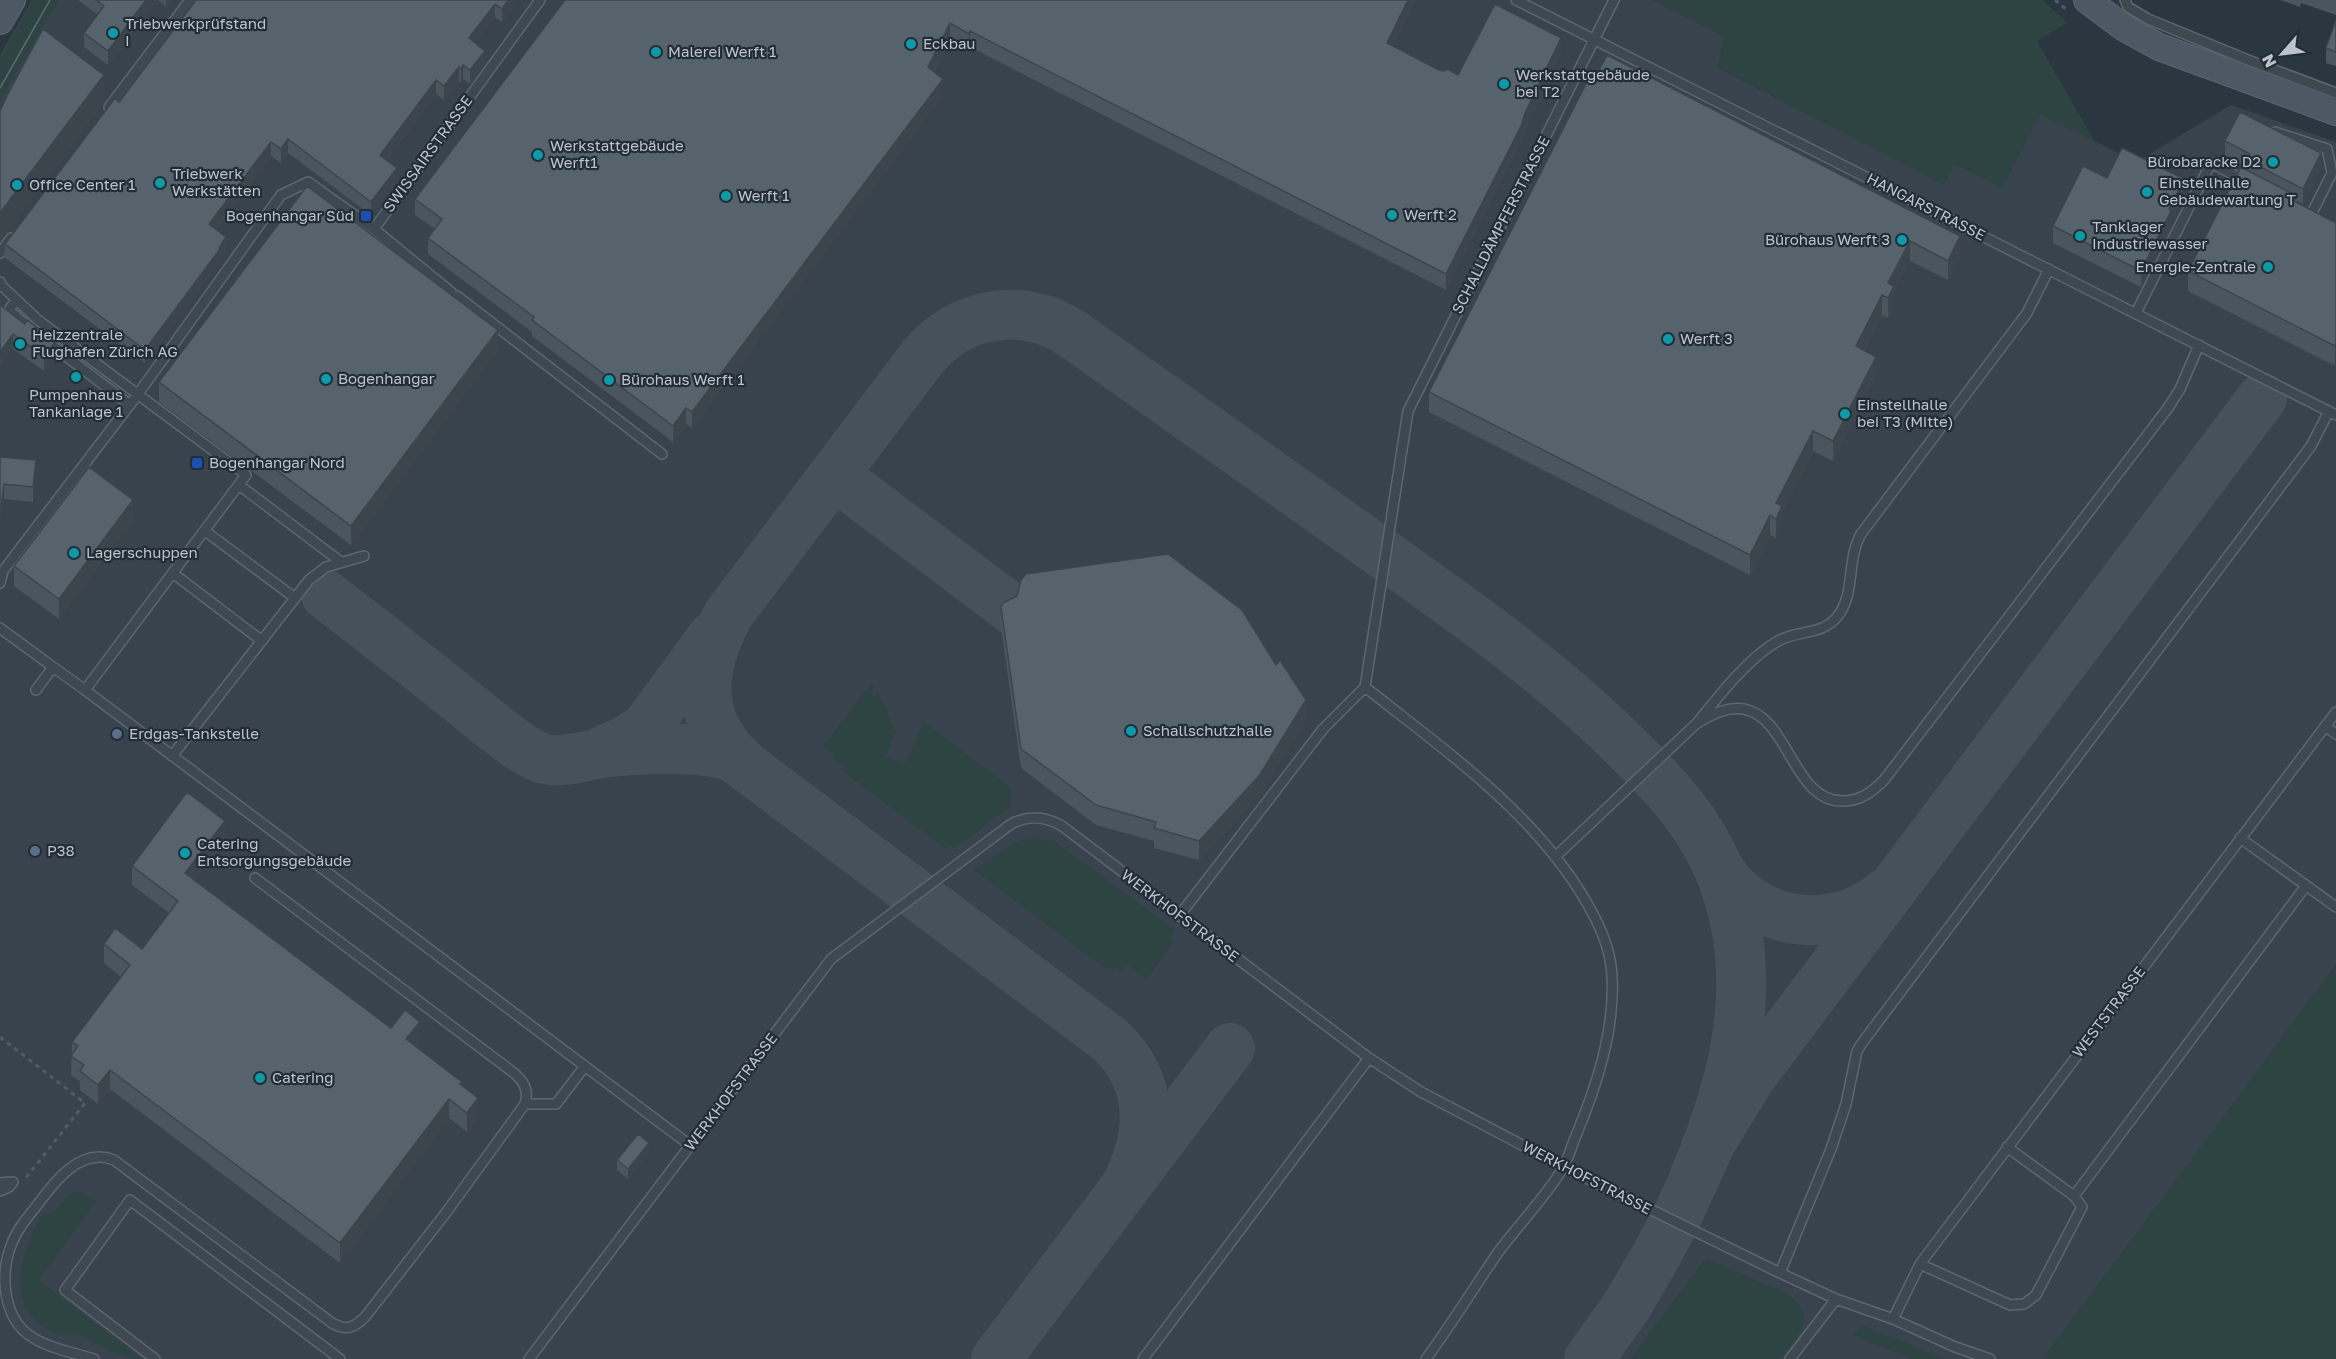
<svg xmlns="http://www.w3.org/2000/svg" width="2336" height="1359" font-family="'Golos Text',sans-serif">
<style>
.airport{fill:#38434d}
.green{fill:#2d4443}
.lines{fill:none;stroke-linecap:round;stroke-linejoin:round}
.taxiway{stroke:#46515c;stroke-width:50}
.lane-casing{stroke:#5c666e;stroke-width:12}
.secondary-casing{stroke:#5c666e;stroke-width:28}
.path{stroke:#4c5f60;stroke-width:3;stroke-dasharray:4.5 4.5;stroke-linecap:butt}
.lane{stroke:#3e4851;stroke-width:9}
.secondary{stroke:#4c5863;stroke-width:26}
.tram{stroke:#616c77;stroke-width:1.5}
.wall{fill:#4a555e}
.shaded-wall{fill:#3c454c}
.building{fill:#56636d;stroke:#3c454c;stroke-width:1.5}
.culture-dot{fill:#0f9aa8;stroke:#232d36;stroke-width:2}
.transit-dot{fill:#1a4fb4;stroke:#232d36;stroke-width:2}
.service-dot{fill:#5c6f8a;stroke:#232d36;stroke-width:2}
.labels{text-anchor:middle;stroke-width:4.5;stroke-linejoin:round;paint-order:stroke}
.poi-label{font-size:15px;fill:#bbc3cb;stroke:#232d36;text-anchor:start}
.street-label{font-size:15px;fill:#bbc3cb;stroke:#232d36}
</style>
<rect width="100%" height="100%" fill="#2a3640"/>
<path class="airport" d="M32,0H1653L1724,36L1719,68L1944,184L1953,163L2002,187L2040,113L2136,162L2231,105L2336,142V1359H0V55Z"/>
<path class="green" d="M33,0H58L0,101V59Z
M1653,0H2043L2067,23L2037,41L2095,142L2040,114L2002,188L1954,163L1944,185L1718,67L1724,36Z
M872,683L874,688L870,693L875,697L878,693L896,732L886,757L905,765L924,722L1010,787L1011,806L955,848L950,846L946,849L841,770L844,765L840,762L838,764L831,757L834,753L823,747Z
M1030,838L1055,842L1175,930L1169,938L1174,941L1146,979L1126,964L1121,970L1115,966L1113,969L1103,967L974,870L1015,842Z
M2336,965V1359H2043Z
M73,1192L85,1194L96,1202L38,1280L142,1359C117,1359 101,1343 78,1335C69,1333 59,1335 51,1331C0,1305 23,1249 44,1211L52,1216L68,1195Z
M1706,1258L1789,1295L1798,1303L1804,1315L1801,1331L1780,1359H1631Z
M1863,1326L1945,1359H1912L1853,1335Z"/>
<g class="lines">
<path class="taxiway" d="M834,475L1057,643
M326,595C374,632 422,669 469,707C487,721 523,753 544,759C561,763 580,757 597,754C628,749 711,744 736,759L1110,1040C1156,1083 1152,1137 1124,1189
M602,751L629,739L646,727L713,636
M751,770C695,726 697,675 728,615L922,358C959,312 1024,300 1074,335C1168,401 1261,468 1355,534C1449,601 1544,665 1626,747C1664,784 1700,822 1720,872C1762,976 1736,1079 1694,1178
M1718,867C1753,927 1835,937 1886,893
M996,1359L1230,1048
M1589,1359L1626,1307L1653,1261L1677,1217L1710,1144L1750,1078L2262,398"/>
<g class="lane-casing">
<path id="lane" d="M1516,0L2336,415
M2125,0L2128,7L2148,19L2248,60L2336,93
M109,107L190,0
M2275,132L2327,149L2332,173L2311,215
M0,253L11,238
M2049,269L2027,313L1861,534C1846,560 1856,594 1837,617C1821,636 1797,630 1778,641C1747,659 1719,696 1697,723C1711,715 1727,706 1744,709C1790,718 1793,804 1845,801C1862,800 1873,791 1884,780L2168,408L2180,389L2199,345
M0,282L2,286L38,320L246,475L85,690L691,1146
M451,292L374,229L540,0
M457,296L662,454
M16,300L9,310L28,327
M2136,313L2211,163L2246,181
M46,341L130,405
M239,485L341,562
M205,531L295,598
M174,574L262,641
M0,583L3,571L138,394L281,195L308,182L374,229
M0,628L53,667L36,690
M53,667L85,690
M1365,687C1448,753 1544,819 1594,916C1604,935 1611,955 1612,976C1615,1031 1596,1088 1575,1138C1571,1148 1568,1159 1563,1168C1545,1198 1518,1225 1497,1254C1473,1289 1451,1325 1426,1359
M2325,726L2336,734
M172,756L309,580L326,567L364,556
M2240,838L2336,907
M1555,857L1697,723
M1179,916L1323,729L1365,687L1408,411L1614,0
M525,1104H556L585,1066
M2007,1147L2074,1196
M0,1183L10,1182
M0,1191L9,1187L13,1182
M1920,1264L2010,1305L2024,1304L2036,1295L2082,1207L2074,1196L2305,887
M1780,1273L1831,1149L1846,1104L1857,1051L1862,1043L2311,446L2329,411
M1893,1319L1920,1264L2336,712
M94,1359C72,1352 39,1347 22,1329C2,1308 1,1269 12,1243C17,1230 26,1219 35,1208C52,1185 79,1146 114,1160L332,1323C346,1331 354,1328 365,1317L445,1214L525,1104C529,1090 524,1082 514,1073L255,878
M155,1359L65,1290L130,1200L340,1359
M529,1359L831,959L1011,824C1029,815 1045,816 1062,826L1369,1058L1421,1092L1564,1167L1780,1273L1836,1299L1893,1319L1955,1347L1990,1359
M1143,1359L1369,1058
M1790,1359L1836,1299"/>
</g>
<g class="secondary-casing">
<path id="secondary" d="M2087,0L2123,27L2159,47L2336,112
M0,21L12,0"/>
</g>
<path class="path" d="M2055,0L2067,10
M0,1037L85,1103L25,1179"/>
<use href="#lane" class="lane"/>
<use href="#secondary" class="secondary"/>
<path class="tram" d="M0,88L50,0"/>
</g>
<path class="wall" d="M78,0H156L108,65L84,47V33L98,15Z
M158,0H171L166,7Z
M196,0H517V3L502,22L495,17L475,43L485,64L470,84L463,79L461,82L459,81L444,100L436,94L387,160L397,181L371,215L288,153L281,163L271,156L216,229L226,251L220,259V262L145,363L5,258V244L119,102Z
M565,0H1416L1393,46L1439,70L1458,75L1561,54L1525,129L1521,142L1446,290L970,47L969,50L950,39L934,72L943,95L692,428L686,424L673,442L532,336V332L428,254V238L435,229L415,215V199Z
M2280,0H2336V15L2301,3L2300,7Z
M2336,20V66L2326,63V48Z
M1595,78L1960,256L1948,280L1910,261L1894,291V306L1888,318L1882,315L1864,351L1876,376L1833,461L1813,451L1782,512V526L1776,538L1770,535L1750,575L1429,412V392Z
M2225,141L2321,168L2303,204L2297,201V203L2336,223L2335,366L2188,291V271L2247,170V167L2225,156Z
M2107,178L2184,196L2171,220V227L2141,287L2053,243V226Z
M0,305L25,324L55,356L44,371L13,349Z
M498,349L351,545L159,402V382Z
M0,457L36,475L33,502L4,499Z
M133,520L59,619L14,586V566Z
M1001,607L1306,720L1259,795L1199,860L1154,848V841L1096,825L1021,768L1001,627Z
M225,840L194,880L391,1028L420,1041L415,1046L462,1086L478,1117L467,1132L449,1118L340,1263L110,1089L98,1104L80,1090V1081L71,1075L72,1042L121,977L104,963V944L142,949L169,913L132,885V866Z
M649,1153L628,1179L617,1170V1160Z"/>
<path class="shaded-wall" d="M146,0H156L108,65V51Z
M166,0H171L166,7Z
M508,0H517V3L502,22V9Z
M1408,0H1416L1387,59V43Z
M495,4V17L469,52V38Z
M950,23V39L928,83V67Z
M970,31V47L969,50V34Z
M1561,38V54L1525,129L1521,142L1446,290V274Z
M485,51V64L470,84V70Z
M463,65V79L461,82V69Z
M459,67V81L444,100V86Z
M104,75V103L0,242V213Z
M943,79V95L692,428V412Z
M436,80V94L380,169V155Z
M288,139V153L281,163V149Z
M271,142V156L209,238V224Z
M2321,153V168L2303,204V189Z
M397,168V181L371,215V202Z
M2184,179V196L2171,220V227L2141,287V271L2169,209Z
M1960,236V256L1948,280V261Z
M226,237V251L220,259V262L145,363V350Z
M1910,241V261L1894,291V306L1888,318V283Z
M1882,295V315L1856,366V346Z
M498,330V349L351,545V526Z
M13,334V349L0,367V352Z
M55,342V356L44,371V356Z
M2336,344V364L2335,366V346Z
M1876,357V376L1833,461V441Z
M686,408V424L673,442V426Z
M1813,431V451L1782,512V526L1776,538V503Z
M36,460V475L33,502V487Z
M4,484V499L0,531V516Z
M133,500V520L59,619V599Z
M1770,515V535L1750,575V555Z
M1306,700V720L1259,795L1199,860V841Z
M225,821V840L185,892V873Z
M420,1022V1041L406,1059V1039Z
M110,1070V1089L98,1104V1085Z
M478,1098V1117L467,1132V1113Z
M449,1099V1118L340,1263V1243Z
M649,1143V1153L628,1179V1169Z"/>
<path class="building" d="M96,0H146L108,51L84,33L104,6Z
M196,0H508L502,9L495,4L469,38L485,51L470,70L463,65L461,69L459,67L444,86L436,80L380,155L397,168L371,202L288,139L281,149L271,142L209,224L226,237L219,248L220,249L145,350L5,244L115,98L119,102Z
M565,0H1408L1387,43L1439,70L1445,71L1447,69L1458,75L1495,4L1561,38L1525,113L1521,126L1446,274L970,31L969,34L950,23L928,67L943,79L692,412L686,408L673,426L532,320L534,317L428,238L442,219L415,199Z
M2336,20V52L2326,48Z
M43,29L104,75L0,213V111L9,92Z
M1607,55L1960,236L1948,261L1910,241L1888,283L1894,286L1888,298L1882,295L1856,346L1876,357L1833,441L1813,431L1776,503L1782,506L1776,519L1770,515L1750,555L1429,392L1590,76L1595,78Z
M2240,112L2321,153L2303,189L2247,160L2250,154L2225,141Z
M2122,148L2184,179L2169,209L2171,211L2141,271L2053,226L2083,166L2107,178Z
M2241,167L2297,196L2294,201L2336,223V344L2335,346L2188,271Z
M307,186L498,330L351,526L159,382Z
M0,305L25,324L27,320L55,342L44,356L13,334L0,352Z
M0,457L36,460L33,487L4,484L0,516Z
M89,467L133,500L59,599L14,566Z
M1168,554L1242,610L1276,665L1280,660L1306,700L1259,776L1199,841L1154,828L1156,822L1096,805L1021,749L1001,607L1003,603L1017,596L1021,580L1026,574Z
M187,792L225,821L185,873L391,1028L405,1010L420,1022L406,1039L462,1082L460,1084L478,1098L467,1113L449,1099L340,1243L110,1070L98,1085L80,1071L84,1065L71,1056L78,1046L72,1042L130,965L104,944L115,928L142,949L178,901L132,866Z
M638,1134L649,1143L628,1169L617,1160Z"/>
<g class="culture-dot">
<circle cx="113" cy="33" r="6"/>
<circle cx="911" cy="44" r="6"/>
<circle cx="656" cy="52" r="6"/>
<circle cx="1504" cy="84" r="6"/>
<circle cx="538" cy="155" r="6"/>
<circle cx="2273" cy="162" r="6"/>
<circle cx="160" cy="183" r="6"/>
<circle cx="17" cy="185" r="6"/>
<circle cx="2147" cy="192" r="6"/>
<circle cx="726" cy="196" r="6"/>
<circle cx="1392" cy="215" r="6"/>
<circle cx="2080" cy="236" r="6"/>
<circle cx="1902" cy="240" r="6"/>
<circle cx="2268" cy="267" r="6"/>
<circle cx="1668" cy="339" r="6"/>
<circle cx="20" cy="344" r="6"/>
<circle cx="76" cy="377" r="6"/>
<circle cx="326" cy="379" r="6"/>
<circle cx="609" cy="380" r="6"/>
<circle cx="1845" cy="414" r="6"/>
<circle cx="74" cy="553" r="6"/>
<circle cx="1131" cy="731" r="6"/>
<circle cx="185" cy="853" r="6"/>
<circle cx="260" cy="1078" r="6"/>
</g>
<g class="transit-dot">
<rect x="360" y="210" width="12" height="12" rx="3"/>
<rect x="191" y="457" width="12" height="12" rx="3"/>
</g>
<g class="service-dot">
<circle cx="117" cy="734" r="6"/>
<circle cx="35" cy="851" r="6"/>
</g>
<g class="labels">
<g class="poi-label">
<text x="125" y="29">Triebwerkprüfstand<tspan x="125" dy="17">I</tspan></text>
<text x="923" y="49">Eckbau</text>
<text x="668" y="57">Malerei Werft 1</text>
<text x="1516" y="80">Werkstattgebäude<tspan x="1516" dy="17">bei T2</tspan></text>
<text x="550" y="151">Werkstattgebäude<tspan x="550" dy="17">Werft1</tspan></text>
<text x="2261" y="167" text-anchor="end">Bürobaracke D2</text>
<text x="172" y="179">Triebwerk<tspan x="172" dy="17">Werkstätten</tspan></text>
<text x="2159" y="188">Einstellhalle<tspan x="2159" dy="17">Gebäudewartung T</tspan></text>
<text x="29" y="190">Office Center 1</text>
<text x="738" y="201">Werft 1</text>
<text x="1404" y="220">Werft 2</text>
<text x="354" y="221" text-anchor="end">Bogenhangar Süd</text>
<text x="2092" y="232">Tanklager<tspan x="2092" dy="17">Industriewasser</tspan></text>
<text x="1890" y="245" text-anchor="end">Bürohaus Werft 3</text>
<text x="2256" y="272" text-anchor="end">Energie-Zentrale</text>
<text x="32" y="340">Heizzentrale<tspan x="32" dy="17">Flughafen Zürich AG</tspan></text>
<text x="1680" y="344">Werft 3</text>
<text x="338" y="384">Bogenhangar</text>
<text x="621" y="385">Bürohaus Werft 1</text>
<text x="76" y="400" text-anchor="middle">Pumpenhaus<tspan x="76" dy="17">Tankanlage 1</tspan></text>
<text x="1857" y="410">Einstellhalle<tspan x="1857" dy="17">bei T3 (Mitte)</tspan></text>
<text x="209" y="468">Bogenhangar Nord</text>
<text x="86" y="558">Lagerschuppen</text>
<text x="1143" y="736">Schallschutzhalle</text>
<text x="129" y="739">Erdgas-Tankstelle</text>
<text x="197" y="849">Catering<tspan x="197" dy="17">Entsorgungsgebäude</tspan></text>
<text x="47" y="856">P38</text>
<text x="272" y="1083">Catering</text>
</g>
<g class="street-label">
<text transform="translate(428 154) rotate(-54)" y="5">SWISSAIRSTRASSE</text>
<text transform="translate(1926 207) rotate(27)" y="5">HANGARSTRASSE</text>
<text transform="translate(1501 225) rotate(-63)" y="5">SCHALLDÄMPFERSTRASSE</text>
<text transform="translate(1180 916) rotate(37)" y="5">WERKHOFSTRASSE</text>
<text transform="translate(2109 1012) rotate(-53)" y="5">WESTSTRASSE</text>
<text transform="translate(731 1092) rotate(-53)" y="5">WERKHOFSTRASSE</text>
<text transform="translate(1587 1178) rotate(27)" y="5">WERKHOFSTRASSE</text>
</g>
</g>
<g transform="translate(2282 54) rotate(242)" stroke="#232d36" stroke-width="4.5" paint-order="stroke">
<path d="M0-4.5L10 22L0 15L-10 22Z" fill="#bbc3cb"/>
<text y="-9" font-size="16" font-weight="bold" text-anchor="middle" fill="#bbc3cb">N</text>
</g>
</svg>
